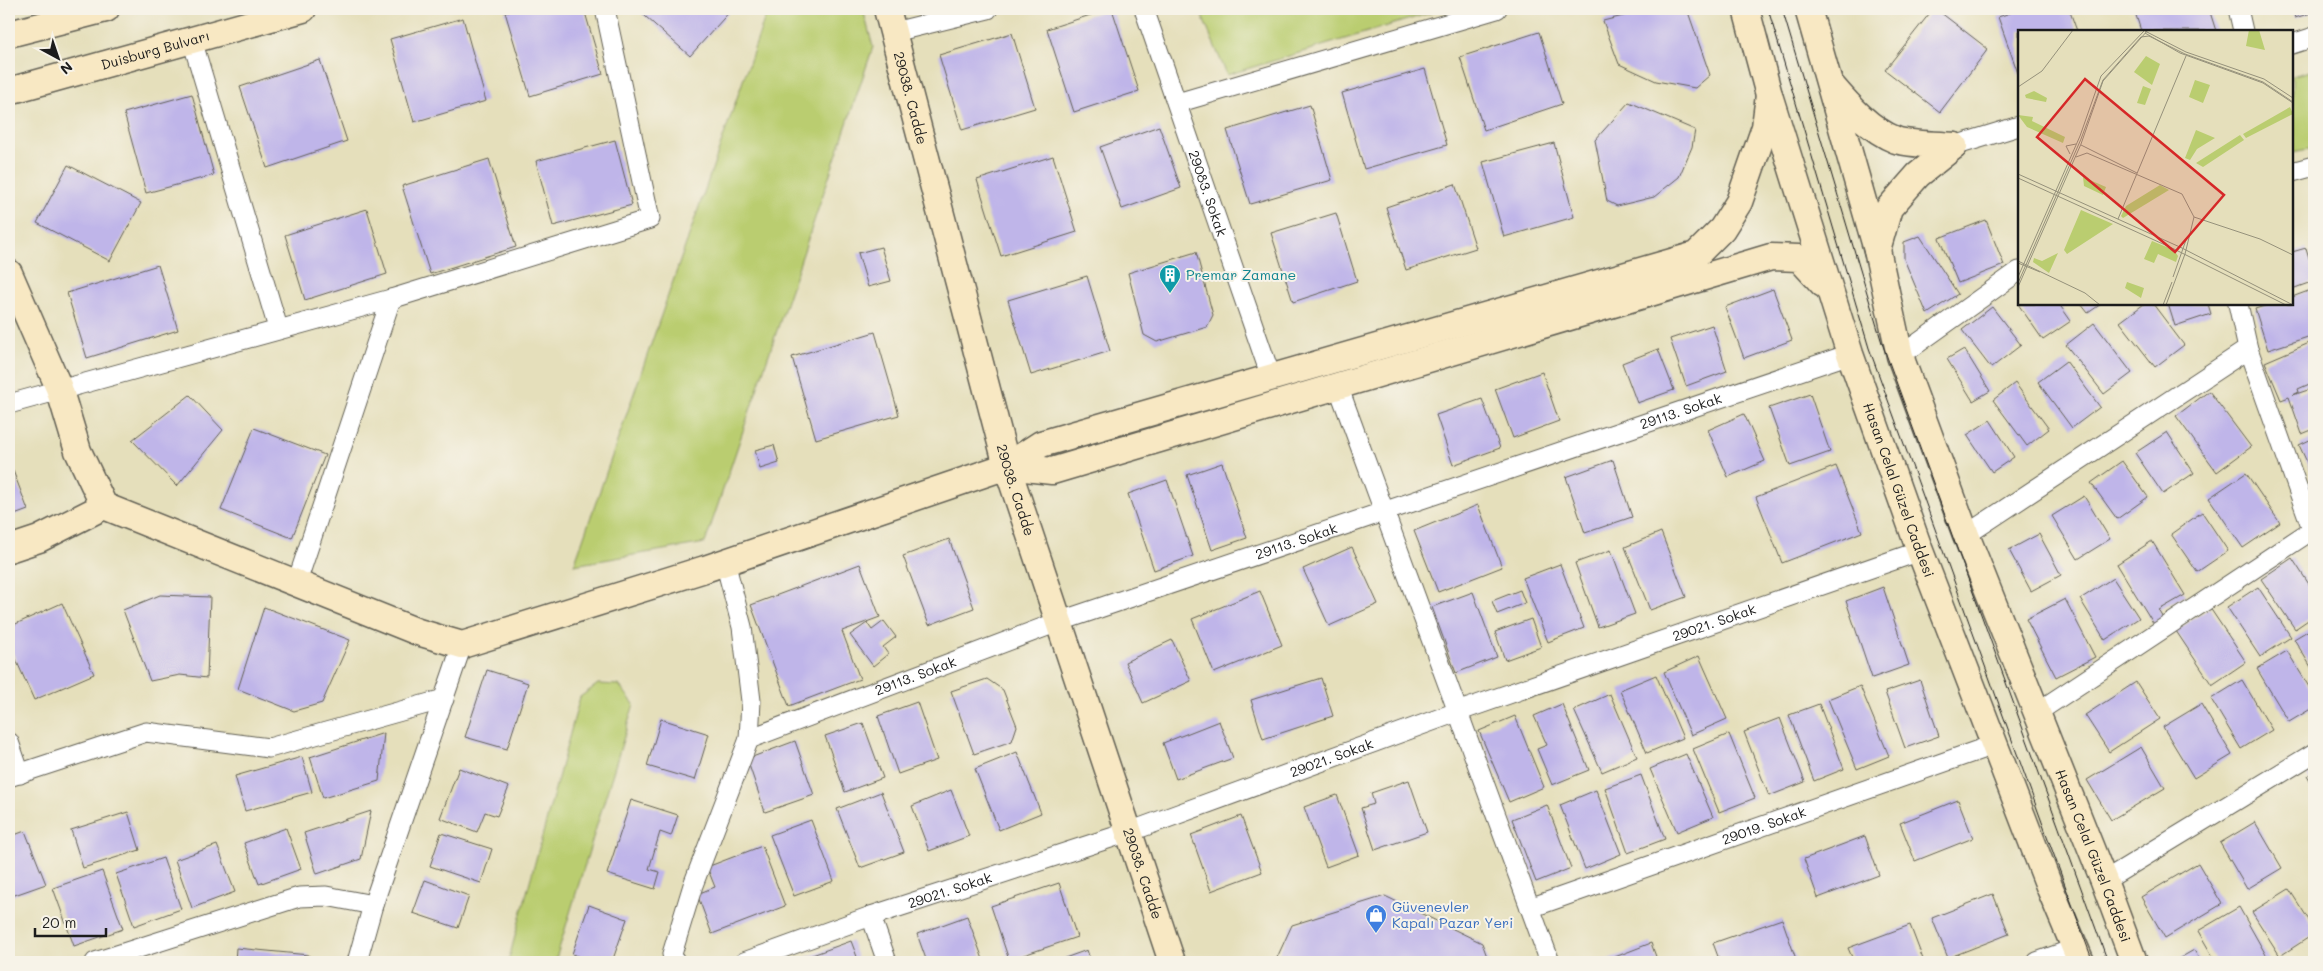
<svg xmlns="http://www.w3.org/2000/svg" width="2323" height="971" font-family="Mali,sans-serif">
<style>
.green{fill:#bacd70;stroke:#6b7446}
.building{fill:#bfb5e9}
.lines{fill:none;stroke-linecap:round;stroke-linejoin:round}
.street-casing{stroke:#626054;stroke-width:21}
.secondary-casing{stroke:#626054;stroke-width:29}
.street{stroke:#fff;stroke-width:19}
.secondary{stroke:#f8e8c3;stroke-width:26}
.tram{stroke:#1c1c1c;stroke-width:1}
.labels{text-anchor:middle;stroke-width:4;stroke-linejoin:round;paint-order:stroke}
.street-label{font-size:14px;fill:#1c1c1c;stroke:#f7f3e8}
.culture-label{font-size:14px;fill:#0d838f;stroke:#f7f3e8;text-anchor:start}
.shop-label{font-size:14px;fill:#366cbe;stroke:#f7f3e8;text-anchor:start}
.inset-road{fill:none;stroke:#95917b;stroke-width:1}
.view{fill:#d62828;fill-opacity:0.15;stroke:#d62828;stroke-width:2.5}
.inset-edge{fill:none;stroke:#1c1c1c;stroke-width:2.5}
</style>
<rect width="100%" height="100%" fill="#f7f3e8"/>
<filter id="ink" filterUnits="userSpaceOnUse"><feTurbulence type="fractalNoise" baseFrequency=".02" numOctaves="2"/><feDisplacementMap in="SourceGraphic" scale="10" xChannelSelector="R" yChannelSelector="G"/><feConvolveMatrix kernelMatrix="1 2 1 2 8 2 1 2 1" color-interpolation-filters="sRGB"/></filter>
<filter id="wash" filterUnits="userSpaceOnUse"><feTurbulence type="fractalNoise" baseFrequency=".0096" numOctaves="4" result="noise"/><feDisplacementMap in="SourceGraphic" scale="20" xChannelSelector="R" yChannelSelector="G"/><feGaussianBlur stdDeviation="1.12" result="paint"/><feColorMatrix in="noise" values="0 0 0 0 0 0 0 0 0 0 0 0 0 0 0 0 0 1.4 0 .05"/><feComposite in="paint" operator="in"/></filter>
<g filter="url(#wash)">
<rect width="100%" height="100%" fill="#e5dfbb"/>
<path class="green" d="M768,9H863L873,47L705,543L574,565Z
M1199,9H1443L1227,75Z
M2314,70V148L2292,152V76Z
M598,684L619,685L634,704L555,962H508L580,697Z"/>
<g id="blocks">
<path class="building" d="M515,9H584L603,74L530,96L505,12Z
M637,9H732L690,56Z
M1109,9H1112L1139,91L1074,112L1047,29Z
M1651,9H1687L1710,75L1695,88L1656,81L1619,64L1603,21Z
M1933,9H1936L1988,49L1940,112L1885,70Z
M2022,9H2069L2077,31H2019V76L1998,17Z
M2134,9H2209L2216,31H2141Z
M2292,9H2314V12L2295,18Z
M463,18L486,101L414,122L390,39Z
M1539,32L1562,104L1484,130L1460,57Z
M1012,33L1035,108L962,130L939,55Z
M320,60L347,141L267,168L240,87Z
M1425,69L1447,145L1364,169L1342,93Z
M192,94L214,175L146,193L124,113Z
M1629,102L1695,130L1692,147L1679,177L1654,197L1617,206L1607,201L1595,140Z
M1310,105L1332,180L1250,204L1227,130Z
M1159,126L1181,188L1122,209L1100,147Z
M615,140L632,205L553,226L536,161Z
M1554,143L1574,217L1504,237L1483,162Z
M1053,156L1077,232L1001,256L977,180Z
M489,159L516,247L430,274L402,186Z
M68,165L141,203L110,261L37,223Z
M1455,184L1476,248L1406,270L1386,207Z
M367,209L387,274L305,300L285,235Z
M1336,213L1357,281L1293,302L1271,233Z
M1986,220L2004,265L1958,283L1939,238Z
M1920,236L1958,294L1927,314L1904,259V242Z
M881,247L891,281L868,287L858,253Z
M2306,248L2314,274V281L2292,289V252Z
M1196,252L1213,315L1207,327L1157,342L1144,335L1128,273Z
M158,265L178,330L87,358L67,293Z
M1087,276L1110,351L1031,375L1008,300Z
M1773,289L1792,340L1744,358L1725,307Z
M2311,290L2314,299V335L2268,350L2255,309L2271,304H2292V297Z
M2018,304H2059L2071,321L2043,340Z
M2081,304H2101L2088,313Z
M2144,304H2153L2184,345L2155,367L2120,322Z
M2168,304H2208L2211,314L2175,326Z
M1992,307L2021,345L1991,368L1962,330Z
M2094,323L2132,373L2104,394L2066,345Z
M1712,325L1727,371L1686,386L1670,339Z
M875,332L899,415L816,439L792,357Z
M2314,341V382L2298,389L2299,392L2293,395L2314,388V429L2302,434L2289,397L2281,400L2265,362Z
M1658,349L1674,390L1637,403L1622,363Z
M1964,349L1990,391L1973,401L1947,359Z
M2066,361L2100,407L2072,428L2038,382Z
M1542,372L1559,421L1513,438L1495,389Z
M2015,383L2049,429L2027,446L1993,400Z
M2209,391L2251,447L2217,472L2176,416Z
M1810,394L1830,452L1790,466L1769,408Z
M190,395L223,430L177,486L132,440Z
M1482,399L1500,448L1453,465L1436,415Z
M1744,414L1765,461L1728,477L1708,430Z
M1990,420L2014,457L1992,472L1967,435Z
M254,428L325,455L292,538L221,510Z
M2167,432L2194,473L2163,494L2135,453Z
M2314,438V477L2299,445Z
M774,445L779,463L760,469L755,450Z
M1613,460L1632,517L1585,533L1566,477Z
M2122,461L2148,497L2117,519L2091,483Z
M1222,463L1247,538L1212,550L1187,475Z
M1836,466L1862,532L1782,563L1756,497Z
M12,468L28,510L9,517V469Z
M2246,473L2280,523L2243,548L2209,498Z
M1167,480L1193,556L1154,570L1128,494Z
M2084,496L2110,539L2078,559L2052,516Z
M1478,505L1502,567L1438,592L1414,531Z
M2202,512L2228,551L2197,572L2171,534Z
M1661,532L1686,597L1650,610L1625,547Z
M2039,534L2061,575L2031,591L2009,550Z
M949,539L974,608L929,625L903,556Z
M2152,541L2185,595L2159,610L2165,620L2155,626L2117,564Z
M1352,547L1378,604L1329,626L1303,569Z
M1611,550L1635,614L1598,627L1575,563Z
M2292,558L2314,592V616L2295,629L2261,579Z
M860,564L880,617L842,631L860,679L789,706L751,605Z
M1560,564L1584,628L1548,642L1523,578Z
M2113,578L2139,618L2105,640L2080,599Z
M1883,587L1909,665L1872,678L1846,601Z
M2258,587L2291,637L2260,657L2227,607Z
M1520,590L1525,603L1497,614L1492,601Z
M1260,591L1282,645L1214,673L1192,619Z
M1473,592L1497,657L1456,673L1432,607Z
M160,595L210,597L207,678L180,675L150,681L123,610Z
M2065,599L2095,657L2056,677L2026,619Z
M62,603L94,674L34,700L9,644V627Z
M264,607L350,640L322,703L294,711L238,689Z
M2210,608L2246,662L2212,685L2176,631Z
M1531,619L1541,647L1505,660L1495,632Z
M884,621L896,637L883,647L888,654L873,666L850,635L867,623L872,630Z
M2314,627V672L2294,639Z
M1172,640L1191,681L1143,703L1125,662Z
M2287,651L2314,695V707L2289,722L2257,669Z
M1699,656L1727,719L1691,735L1664,672Z
M487,670L528,683L507,749L465,737Z
M1656,675L1683,738L1647,753L1620,690Z
M1321,678L1333,716L1263,739L1251,700Z
M987,679L1003,690L1017,726L1012,741L974,754L951,691Z
M1920,680L1939,736L1905,748L1885,692Z
M2242,680L2272,730L2241,749L2211,699Z
M2136,682L2160,719L2109,752L2085,715Z
M1860,686L1889,756L1857,769L1828,699Z
M1610,694L1637,757L1602,772L1574,710Z
M917,702L937,760L898,774L878,716Z
M1562,704L1589,770L1552,785L1537,749L1547,745L1534,716Z
M1819,704L1844,769L1814,781L1789,715Z
M2201,704L2232,755L2194,778L2163,727Z
M1515,716L1544,787L1509,802L1479,731Z
M1780,718L1805,782L1769,796L1744,732Z
M661,719L709,734L695,780L647,766Z
M1219,721L1233,758L1176,779L1163,743Z
M863,723L883,778L845,792L825,736Z
M384,733L379,781L323,798L310,757Z
M1729,734L1755,798L1719,812L1693,749Z
M795,741L814,795L765,812L747,759Z
M2141,747L2165,788L2111,820L2087,780Z
M1017,752L1041,813L999,830L975,769Z
M1686,754L1713,817L1677,832L1650,769Z
M302,757L312,792L245,811L235,776Z
M459,768L509,787L497,816L485,812L477,832L440,818Z
M2314,772V788L2307,776Z
M1641,775L1665,839L1628,853L1605,788Z
M1409,780L1427,832L1375,850L1361,808L1374,804L1371,793Z
M951,790L969,836L929,851L912,806Z
M1596,790L1621,854L1585,869L1560,805Z
M881,792L904,852L860,868L837,809Z
M1337,795L1359,855L1326,867L1304,807Z
M631,800L678,815L671,836L660,832L649,869L660,872L655,889L607,874Z
M1958,800L1973,838L1915,861L1900,823Z
M1547,805L1571,868L1536,882L1512,819Z
M371,811L361,859L317,874L304,833Z
M128,812L140,850L83,868L71,830Z
M1241,816L1262,872L1211,891L1191,835Z
M811,820L834,881L794,896L770,835Z
M2255,822L2282,868L2247,889L2220,843Z
M286,828L301,869L259,884L244,843Z
M25,831L46,884L9,897V837Z
M441,833L492,849L481,883L430,866Z
M1865,836L1879,875L1818,898L1804,859Z
M217,845L235,892L192,908L175,860Z
M762,846L785,906L712,934L697,894L715,887L707,867Z
M163,858L181,909L134,926L116,874Z
M2198,863L2222,904L2165,938L2141,897Z
M102,871L123,929L74,946L53,888Z
M425,880L469,896L458,928L413,913Z
M1059,883L1077,937L1009,960L991,906Z
M2289,889L2314,928V934L2280,956L2252,912Z
M1993,894L2009,934L1948,958L1932,918Z
M1385,896L1482,943L1489,962H1275L1292,925Z
M589,905L627,919L612,962H595L572,954Z
M2239,907L2270,962H2216L2198,931Z
M967,916L984,962H927L917,934Z
M1782,919L1797,962H1720L1713,943Z
M1910,925L1924,962H1854L1848,948Z
M851,941L859,962H793Z
M1651,943L1658,962H1602Z
M236,948L309,955L308,962H235Z
M1087,950L1091,962H1054Z
M2194,950L2201,962H2173Z
M199,957L200,962H185Z"/>
</g>
</g>
<g filter="url(#ink)">
<use href="#blocks" fill-opacity="0" stroke="#626054" stroke-width="1"/>
<g class="lines">
<g class="street-casing">
<g id="street">
<path id="s1" d="M1144,9L1271,377"/>
<path d="M2238,9L2243,31"/>
<path d="M894,32L988,9"/>
<path d="M192,40L278,328"/>
<path d="M2292,44L2314,37"/>
<path d="M1177,103L1497,9"/>
<path d="M1954,146L2019,126"/>
<path d="M2292,172L2314,166"/>
<path d="M2238,304L2248,349L2314,534"/>
<path d="M1900,356L2019,271"/>
<path d="M1338,386L1550,962"/>
<path d="M9,404L391,299L650,219L605,9"/>
<path d="M1966,535L2248,349"/>
<path d="M296,585L391,299"/>
<path d="M2036,713L2312,530"/>
<path id="s2" d="M749,739L1058,622L1850,354"/>
<path d="M9,742L20,774"/>
<path d="M9,777L146,732L269,748L444,699"/>
<path d="M2104,881L2314,753"/>
<path id="s3" d="M1530,908L1996,744"/>
<path d="M871,916L887,962"/>
<path d="M95,962L299,897L326,896L373,905"/>
<path d="M357,962L373,905L462,645"/>
<path d="M675,962L672,954L693,885L749,739L751,701L742,627L725,562"/>
<path id="s4" d="M744,962L871,916L1129,832L1457,712L1920,551"/>
<path d="M2037,962L2076,948"/>
</g>
</g>
<g class="secondary-casing">
<g id="secondary">
<path id="s5" d="M887,9L1007,466L1172,962"/>
<path id="s6" d="M1746,9L1769,95L1850,354L1920,551L2049,886L2081,962"/>
<path id="s7" d="M1808,9L1877,250L1900,356L1966,535L2104,881L2134,962"/>
<path d="M9,34L106,9"/>
<path d="M1831,85C1848,105 1870,130 1896,140C1911,145 1938,144 1954,146"/>
<path id="s8" d="M9,91L303,9"/>
<path d="M1877,250L1889,208L1918,175L1954,146"/>
<path d="M9,273L59,388L78,451L104,506L418,632L462,645L705,569L1007,466L1041,444L1696,255L1722,229L1739,202L1765,127L1769,95"/>
<path d="M1007,466L1052,471L1771,257L1799,258L1823,284"/>
<path d="M9,549L39,539L104,506"/>
</g>
</g>
<use href="#street" class="street"/>
<use href="#secondary" class="secondary"/>
<path class="tram" d="M1768,9L1869,348L2093,962
M1782,9L1882,343L2108,962"/>
</g>
</g>
<defs>
<g id="building-pin" transform="scale(1.125)"><path d="M0 17L-7.5 6A9.5 9.5 0 1 1 7.5 6Z" fill="#0f9aa8" stroke="#f7f3e8"/><path d="M-4-6H4V6H1V3H-1V6H-4ZM-2.5-4.3h1.7v1.8h-1.7ZM.8-4.3h1.7v1.8H.8ZM-2.5-1h1.7V.8h-1.7ZM.8-1h1.7V.8H.8Z" fill="#fff"/></g>
<g id="shop-pin" transform="scale(1.125)"><path d="M0 17L-7.5 6A9.5 9.5 0 1 1 7.5 6Z" fill="#3f7fe0" stroke="#f7f3e8"/><path d="M-5-2.5h2.3a2.7 3.5 0 0 1 5.4 0H5L5.5 6h-11ZM-1.5-2.5h3a1.5 2.3 0 0 0-3 0Z" fill="#fff"/></g>
</defs>
<g fill-rule="evenodd">
<use href="#building-pin" x="1170" y="275"/>
<use href="#shop-pin" x="1376" y="915"/>
</g>
<g class="labels">
<g class="street-label">
<text dy="5" stroke="none"><textPath href="#s8" startOffset="152">Duisburg Bulvarı</textPath></text>
<text dy="5" stroke="none"><textPath href="#s5" startOffset="92">29038. Cadde</textPath></text>
<text dy="5" stroke="none"><textPath href="#s1" startOffset="195">29083. Sokak</textPath></text>
<text dy="5" stroke="none"><textPath href="#s2" startOffset="988">29113. Sokak</textPath></text>
<text dy="5" stroke="none"><textPath href="#s5" startOffset="498">29038. Cadde</textPath></text>
<text dy="5" stroke="none"><textPath href="#s6" startOffset="505">Hasan Celal Güzel Caddesi</textPath></text>
<text dy="5" stroke="none"><textPath href="#s2" startOffset="582">29113. Sokak</textPath></text>
<text dy="5" stroke="none"><textPath href="#s4" startOffset="1028">29021. Sokak</textPath></text>
<text dy="5" stroke="none"><textPath href="#s2" startOffset="178">29113. Sokak</textPath></text>
<text dy="5" stroke="none"><textPath href="#s4" startOffset="622">29021. Sokak</textPath></text>
<text dy="5" stroke="none"><textPath href="#s3" startOffset="248">29019. Sokak</textPath></text>
<text dy="5" stroke="none"><textPath href="#s7" startOffset="895">Hasan Celal Güzel Caddesi</textPath></text>
<text dy="5" stroke="none"><textPath href="#s5" startOffset="902">29038. Cadde</textPath></text>
<text dy="5" stroke="none"><textPath href="#s4" startOffset="218">29021. Sokak</textPath></text>
</g>
<g class="culture-label">
<text x="1186" y="280">Premar Zamane</text>
</g>
<g class="shop-label">
<text x="1392" y="912">Güvenevler<tspan x="1392" dy="16">Kapalı Pazar Yeri</tspan></text>
</g>
</g>
<g transform="translate(2018 30)">
<rect width="275" height="275" fill="#e5dfbb"/>
<path d="M231,0H241L247,20L228,16ZM128,26L142,34L134,55L116,42ZM177,50L192,55L185,73L171,67ZM125,56L133,59L127,75L119,73ZM16,61L29,68L28,72L8,68L7,65ZM272,77L275,84L228,108L225,104ZM0,85L15,87L14,91L47,107L45,113L9,97ZM178,100L197,108L179,119L172,130L167,128ZM222,105L226,110L185,137L178,133ZM65,147L88,157L85,165L66,156ZM142,155L151,160L105,188L103,186L108,176ZM63,180L95,194L49,224L46,220ZM134,211L156,220L160,226L158,232L140,224L136,233L126,229ZM40,223L31,243L15,232L16,228L24,231ZM109,252L126,258L123,268L107,258Z" fill="#bacd70"/>
<path class="inset-road" d="M127,1L168,22L246,49L275,68M127,3L162,23L245,53L275,73M0,57L24,41L55,0M63,115L119,143M52,124L48,116L58,114M58,127L69,123L164,164L176,187L167,224L148,275M0,144L164,218L275,275M0,148L156,219L268,275M176,187L242,209L275,225M100,189L168,26M0,231L67,263L82,275M0,233L22,242M0,247L62,106L83,46L127,0M155,247L168,210M0,253L63,109L85,50L123,7L131,6L167,24L245,52L275,72M0,257L63,114L85,51L130,0M145,275L154,252"/>
<path class="view" d="M67,49L206,165L157,222L19,107Z"/>
<rect width="275" height="275" class="inset-edge"/>
</g>
<rect width="2323" height="971" fill="none" stroke="#f7f3e8" stroke-width="30"/>
<g transform="translate(58 58) rotate(140)" stroke="#f7f3e8" stroke-width="4" paint-order="stroke">
<path d="M0-4L9 19L0 12L-9 19Z" fill="#1c1c1c"/>
<text y="-8" font-size="14" font-weight="bold" text-anchor="middle" fill="#1c1c1c">N</text>
</g>
<path d="M35 928v8h71v-8" fill="none" stroke="#1c1c1c" stroke-width="2.5"/>
<text x="42" y="928" font-size="15" fill="#1c1c1c" stroke="#f7f3e8" stroke-width="4" paint-order="stroke">20 m</text>
</svg>
